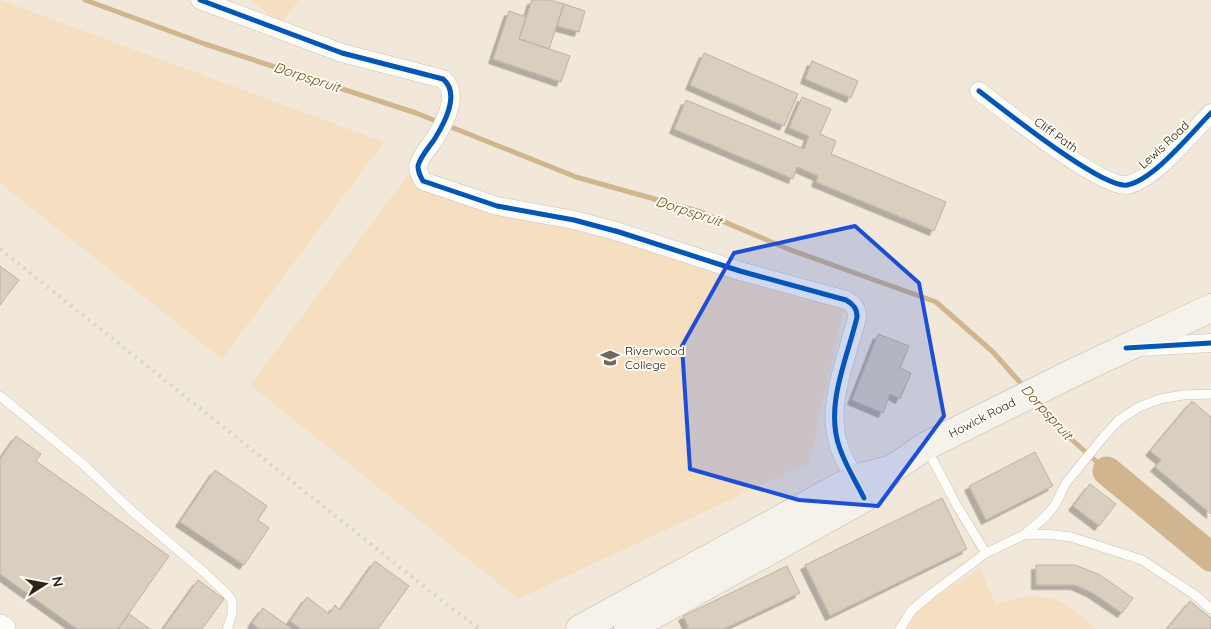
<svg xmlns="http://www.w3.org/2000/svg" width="1211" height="629" font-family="Quicksand,sans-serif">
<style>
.green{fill:#f5dfc0}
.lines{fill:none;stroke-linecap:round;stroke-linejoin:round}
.stream{stroke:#d0b58e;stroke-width:5}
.river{stroke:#d0b58e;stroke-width:29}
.building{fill:#dacfbf;stroke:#bab2a7;filter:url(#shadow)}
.service-casing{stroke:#c9c2b6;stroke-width:10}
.minor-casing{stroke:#c9c2b6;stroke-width:19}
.secondary-casing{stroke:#c9c2b6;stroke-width:26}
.primary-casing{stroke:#c2b8ab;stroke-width:29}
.service{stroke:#fdfcf9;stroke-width:9}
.minor{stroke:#fdfcf9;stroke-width:18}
.secondary{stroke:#fdfcf9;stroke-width:25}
.primary{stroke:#f5f1eb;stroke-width:28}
.rail{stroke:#d8d4d0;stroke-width:4;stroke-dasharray:2.5 5;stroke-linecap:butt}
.cycleway-casing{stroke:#fefaf4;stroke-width:8}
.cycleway{stroke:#0057b8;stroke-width:5}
.marked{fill:#1d4ed8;fill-opacity:0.2;stroke:#1d4ed8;stroke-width:4;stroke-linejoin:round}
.labels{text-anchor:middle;stroke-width:4;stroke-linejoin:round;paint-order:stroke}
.street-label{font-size:12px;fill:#2c251b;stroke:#fefaf4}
.poi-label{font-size:12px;fill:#2c251b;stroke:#fefaf4;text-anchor:start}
.water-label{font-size:14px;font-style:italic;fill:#704d11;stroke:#fefaf4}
</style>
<defs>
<filter id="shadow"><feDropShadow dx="-4.5" dy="4.5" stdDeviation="0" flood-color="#0004"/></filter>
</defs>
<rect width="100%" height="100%" fill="#f2e8da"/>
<path class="green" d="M0,0L384,142L222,359L0,183Z
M250,0H299L281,24Z
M408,175L844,308L809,463L518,599L250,385Z
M980,568L995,604C1019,596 1042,592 1065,604C1076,609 1086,621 1096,629H908L916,610Z"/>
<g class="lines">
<path class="stream" d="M85,0L205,44L416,113L576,177L701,212L788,249L936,302L993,352L1025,388
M1035,400L1070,438L1107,471"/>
<path class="river" d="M1107,471L1211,557"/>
</g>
<path class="building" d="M532,0H550L564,4L549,49L519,39Z
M564,4L585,11L579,32L557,26Z
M509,11L526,17L519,39L570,56L561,82L493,59Z
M704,53L798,94L784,126L690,85Z
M812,61L858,81L851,98L805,79Z
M802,97L831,109L820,134L836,141L831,154L946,202L934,231L816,182L818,176L797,167L793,179L674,129L686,100L804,149L809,136L789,128Z
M0,266L19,280L0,305Z
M878,334L909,346L900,368L911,373L900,399L890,394L883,413L852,400Z
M1192,401L1211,417V514L1155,467L1161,460L1150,451Z
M16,436L41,454L36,461L169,556L118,629H77L0,574V459Z
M1035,452L1053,486L986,520L969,486Z
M215,470L267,506L258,520L269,528L244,565L180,522Z
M1090,484L1116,504L1099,526L1073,506Z
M942,498L967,549L830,616L805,565Z
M375,561L409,586L378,629H301L290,621L307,597L329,614L335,605L340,610Z
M1036,565H1075L1100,575L1133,598L1122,613L1091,592L1075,585H1036Z
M787,566L800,593L724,629H689L683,616Z
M198,580L224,599L202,629H163Z
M1190,601L1211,618V629H1167Z
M263,608L292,629H257L258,628L252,623Z
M129,614L150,629H118Z"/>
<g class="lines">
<g class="service-casing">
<path id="service" d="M0,396L83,464L133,512L205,573L229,596L232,601V615L227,629
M927,449L957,506L986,553
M1024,535L1046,534L1071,537L1142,560L1195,595L1211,609
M900,629L912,610L931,594L986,553L1024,535L1045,517L1055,505L1066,483L1105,435L1119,420L1139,407L1160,399L1183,395L1211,394"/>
</g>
<g class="minor-casing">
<path id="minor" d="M200,0L342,53L443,79C461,94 444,124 434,140C429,147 420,157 418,166C418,172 420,176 423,181L497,206L574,220L619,232L740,271L846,300C853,304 857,308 857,317C847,360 824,406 840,449C845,462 853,475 859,488
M979,91C1003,109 1102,189 1127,185C1154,180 1191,133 1211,113
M1139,347L1211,343"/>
</g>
<g class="secondary-casing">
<path id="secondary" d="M0,627L3,629"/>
</g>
<g class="primary-casing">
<path id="primary" d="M580,629L854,479L892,469
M628,629L864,498L892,469L926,446L1077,371L1211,308"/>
</g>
<use href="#service" class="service"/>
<use href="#minor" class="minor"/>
<use href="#secondary" class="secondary"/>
<use href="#primary" class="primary"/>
<path class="rail" d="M0,249L446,604L480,629"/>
<g class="cycleway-casing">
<path id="cycleway" d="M200,0L342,53L443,79C461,94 444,124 434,140C429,147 420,157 418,166C418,172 420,176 423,181L497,206L574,220L619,232L740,271L846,300C853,304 857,308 857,317C847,360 824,406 840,449C846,466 856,482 864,498
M979,91C1003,109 1102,189 1127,185C1154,180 1191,133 1211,113
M1126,348L1211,343"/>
</g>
<use href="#cycleway" class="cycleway"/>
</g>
<path class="marked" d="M855,226L919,283L944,416L878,506L799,500L690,469L682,346L734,253Z"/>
<defs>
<g id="school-bare" transform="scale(1.5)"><path d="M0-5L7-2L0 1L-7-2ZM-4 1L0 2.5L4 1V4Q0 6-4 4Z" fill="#71695e" stroke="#fefaf4" stroke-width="2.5" paint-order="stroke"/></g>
</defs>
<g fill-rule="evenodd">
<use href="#school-bare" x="610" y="358"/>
</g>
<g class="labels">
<g class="street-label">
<text transform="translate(1056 135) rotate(36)" y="4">Cliff Path</text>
<text transform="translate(1164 145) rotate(-43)" y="4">Lewis Road</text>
<text transform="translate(982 418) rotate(-27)" y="4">Howick Road</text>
</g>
<g class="poi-label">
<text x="625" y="355">Riverwood<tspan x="625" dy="14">College</tspan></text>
</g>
<g class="water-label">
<text transform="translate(307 77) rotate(18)" y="5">Dorpspruit</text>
<text transform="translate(689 211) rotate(18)" y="5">Dorpspruit</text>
<text transform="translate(1047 412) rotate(48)" y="5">Dorpspruit</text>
</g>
</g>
<g transform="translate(45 584) rotate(79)" stroke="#fefaf4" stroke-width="4" paint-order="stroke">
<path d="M0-4L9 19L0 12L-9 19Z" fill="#2c251b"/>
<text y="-8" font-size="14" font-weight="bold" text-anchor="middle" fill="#2c251b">N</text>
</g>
</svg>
